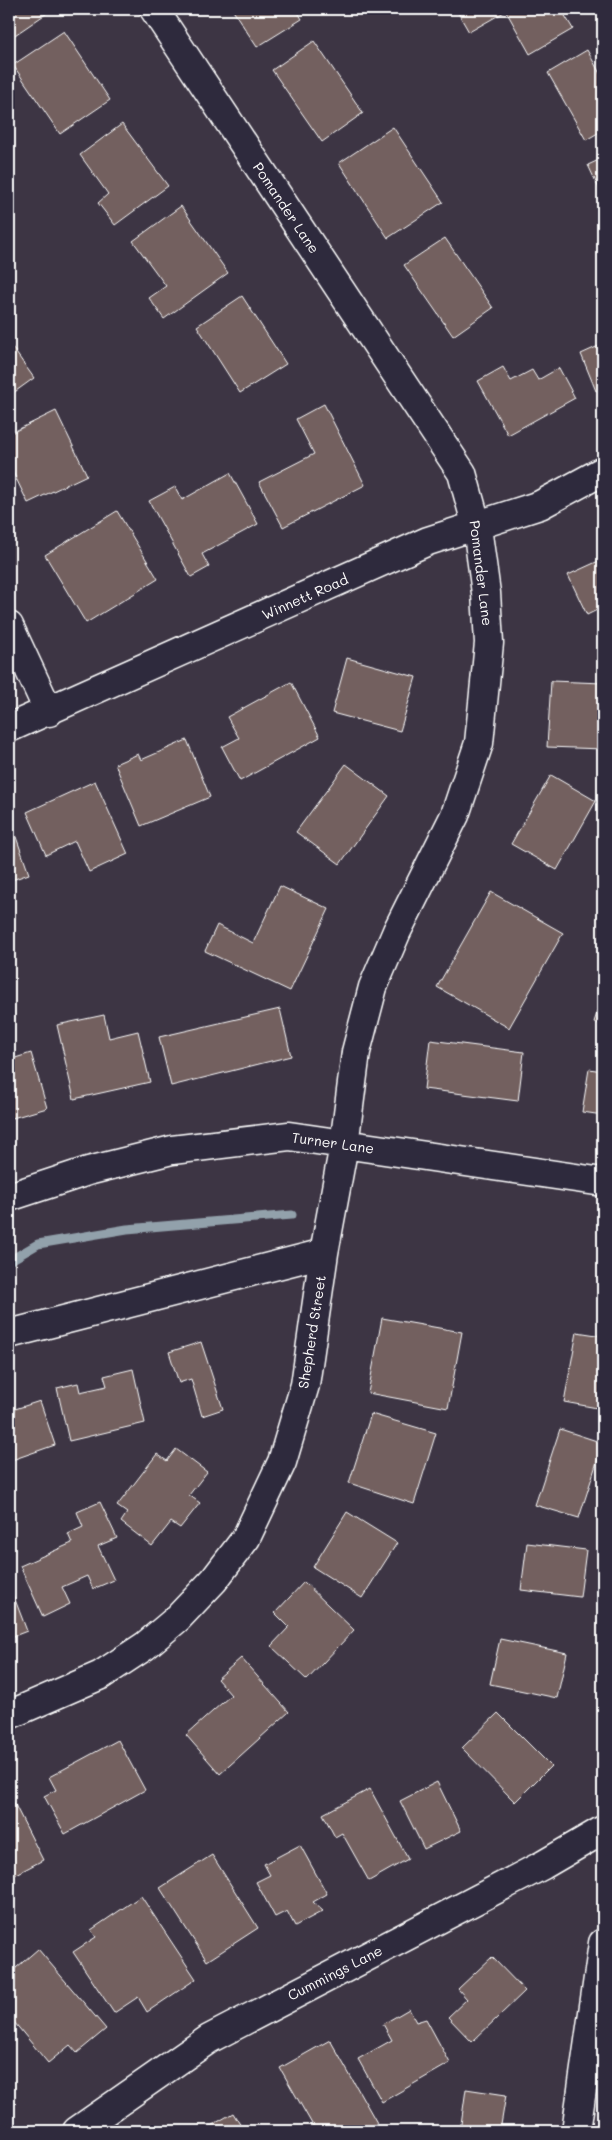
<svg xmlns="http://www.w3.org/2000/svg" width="612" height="2140" font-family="Mali,sans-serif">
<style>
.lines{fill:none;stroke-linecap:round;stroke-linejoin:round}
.stream{stroke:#92a1ab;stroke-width:9}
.building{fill:#73605f;stroke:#fff}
.minor-casing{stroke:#fff;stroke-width:31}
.minor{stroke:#2f2a3d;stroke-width:28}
.labels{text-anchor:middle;stroke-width:4;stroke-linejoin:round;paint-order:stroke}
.street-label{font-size:14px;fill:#fff;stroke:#2f2a3d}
</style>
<rect width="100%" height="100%" fill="#3d3544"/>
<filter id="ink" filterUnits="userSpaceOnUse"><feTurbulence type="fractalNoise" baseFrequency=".02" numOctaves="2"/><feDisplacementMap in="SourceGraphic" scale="10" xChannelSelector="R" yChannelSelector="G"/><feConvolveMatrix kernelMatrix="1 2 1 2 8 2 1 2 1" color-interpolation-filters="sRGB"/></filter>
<g filter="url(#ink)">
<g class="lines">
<path class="stream" d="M9,1261L38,1244L127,1229L292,1215"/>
</g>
<path class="building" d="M9,9H53L9,39Z
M232,9H296L302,19L257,47Z
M460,9H561L573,29L530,54L506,11L469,32L457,11Z
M64,31L110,100L60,134L13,65Z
M314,41L363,113L322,142L272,70Z
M587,50L603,79V130L586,140L548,73Z
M122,124L168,186L115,225L98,203L108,194L80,155Z
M393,127L443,202L388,238L339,163Z
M603,158V197L588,165Z
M181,206L228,273L164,319L149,298L166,286L133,241Z
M445,238L493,308L453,336L404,265Z
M242,296L286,364L240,393L197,326Z
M9,343L34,378L9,396Z
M603,344V388L596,391L581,354Z
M503,367L511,381L532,370L538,380L559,368L575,398L508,435L478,381Z
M324,404L365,485L283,527L259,482L314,454L296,419Z
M56,411L87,475L28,503L9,464V434Z
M230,473L258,524L202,554L209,567L191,577L149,501L175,487L182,500Z
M117,511L158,579L86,623L45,555Z
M603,559V607L587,615L568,575Z
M347,658L416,677L400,731L332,713Z
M551,681L603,683V749L547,747Z
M291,682L320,737L240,781L222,747L239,738L227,717Z
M187,740L210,797L141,826L115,764L138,754L141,760Z
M346,764L389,796L340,864L296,832Z
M551,775L596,801L557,870L511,844Z
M95,781L128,854L89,872L75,841L46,855L27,812Z
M9,817L29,874L9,881Z
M280,886L329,909L290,991L205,951L217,925L253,943Z
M491,892L563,933L509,1028L437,987Z
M603,996V1025L594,1022Z
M280,1009L291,1056L171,1086L159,1037Z
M104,1015L109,1038L138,1031L150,1082L74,1099L57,1025Z
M430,1040L524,1052L518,1101L424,1089Z
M31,1053L47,1108L9,1119V1060Z
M589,1069L603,1071V1115L582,1112Z
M382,1318L462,1332L448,1408L368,1393Z
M577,1332L603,1336V1409L564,1402Z
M201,1342L223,1409L202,1416L191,1379L179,1383L169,1352Z
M133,1369L145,1423L69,1441L57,1388L78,1383L80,1392L107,1386L104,1376Z
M40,1401L55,1445L9,1461V1411Z
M371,1414L436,1433L414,1504L349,1483Z
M560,1429L603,1443L579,1518L535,1505Z
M176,1449L207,1472L189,1495L200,1503L180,1528L171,1522L152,1546L121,1522L127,1513L117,1506L157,1454L167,1461Z
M100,1502L117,1538L98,1546L114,1580L93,1589L87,1576L62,1587L70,1604L43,1617L20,1566L72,1543L68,1534L83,1527L77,1512Z
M347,1512L397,1543L362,1598L313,1567Z
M527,1543L586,1550L580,1597L521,1590Z
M304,1582L354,1630L307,1680L271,1646L289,1627L275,1613Z
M9,1584L27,1631L9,1638Z
M500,1639L567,1653L557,1698L490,1684Z
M241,1658L289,1712L220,1774L186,1735L231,1695L217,1679Z
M498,1713L551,1766L515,1802L462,1748Z
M118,1740L145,1790L65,1834L44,1796L56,1790L49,1777Z
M437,1782L461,1831L424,1849L400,1801Z
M370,1789L408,1859L369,1881L342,1833L335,1837L323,1814Z
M10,1795L43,1860L9,1878V1796Z
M300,1845L327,1894L313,1902L323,1911L295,1926L287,1911L275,1917L256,1882L270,1875L264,1864Z
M212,1855L258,1928L207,1961L160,1888Z
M141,1896L196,1979L147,2012L138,1997L114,2013L73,1952L96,1937L91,1930Z
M38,1949L106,2029L77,2053L70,2045L48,2063L9,2016V1974Z
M492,1957L525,1991L472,2042L448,2017L467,1999L458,1989Z
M409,2009L416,2022L426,2019L450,2063L382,2102L358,2059L392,2040L383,2024Z
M330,2040L377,2123L363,2131H347L344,2127L337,2131H316L280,2068Z
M466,2089L506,2095L500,2131H460Z
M233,2113L244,2131H202Z"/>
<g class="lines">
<g class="minor-casing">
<path id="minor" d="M9,626L49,712
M9,728L428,541L540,505L603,471
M9,1197L88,1171L172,1150L289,1136L603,1182
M9,1334L324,1253
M9,1715L101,1675L145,1646L177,1619L214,1580L246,1538L282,1462L305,1385L324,1253L344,1145L356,1052L373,987L397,931L455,815L479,743L489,643L486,593L477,527L462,473L154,9
M77,2131L209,2039L543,1865L603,1830
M576,2131L603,1943"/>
</g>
<use href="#minor" class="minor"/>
</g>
</g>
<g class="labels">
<g class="street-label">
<text transform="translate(286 208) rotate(56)" y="5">Pomander Lane</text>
<text transform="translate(481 573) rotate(83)" y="5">Pomander Lane</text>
<text transform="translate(305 597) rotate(-24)" y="5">Winnett Road</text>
<text transform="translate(333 1143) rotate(8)" y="5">Turner Lane</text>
<text transform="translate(312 1332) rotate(-81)" y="5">Shepherd Street</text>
<text transform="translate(335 1973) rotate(-27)" y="5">Cummings Lane</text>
</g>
</g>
<rect width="612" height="2140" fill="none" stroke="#2f2a3d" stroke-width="30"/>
<rect x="15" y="15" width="582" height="2110" fill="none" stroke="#fff" stroke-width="2" filter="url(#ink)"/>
</svg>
